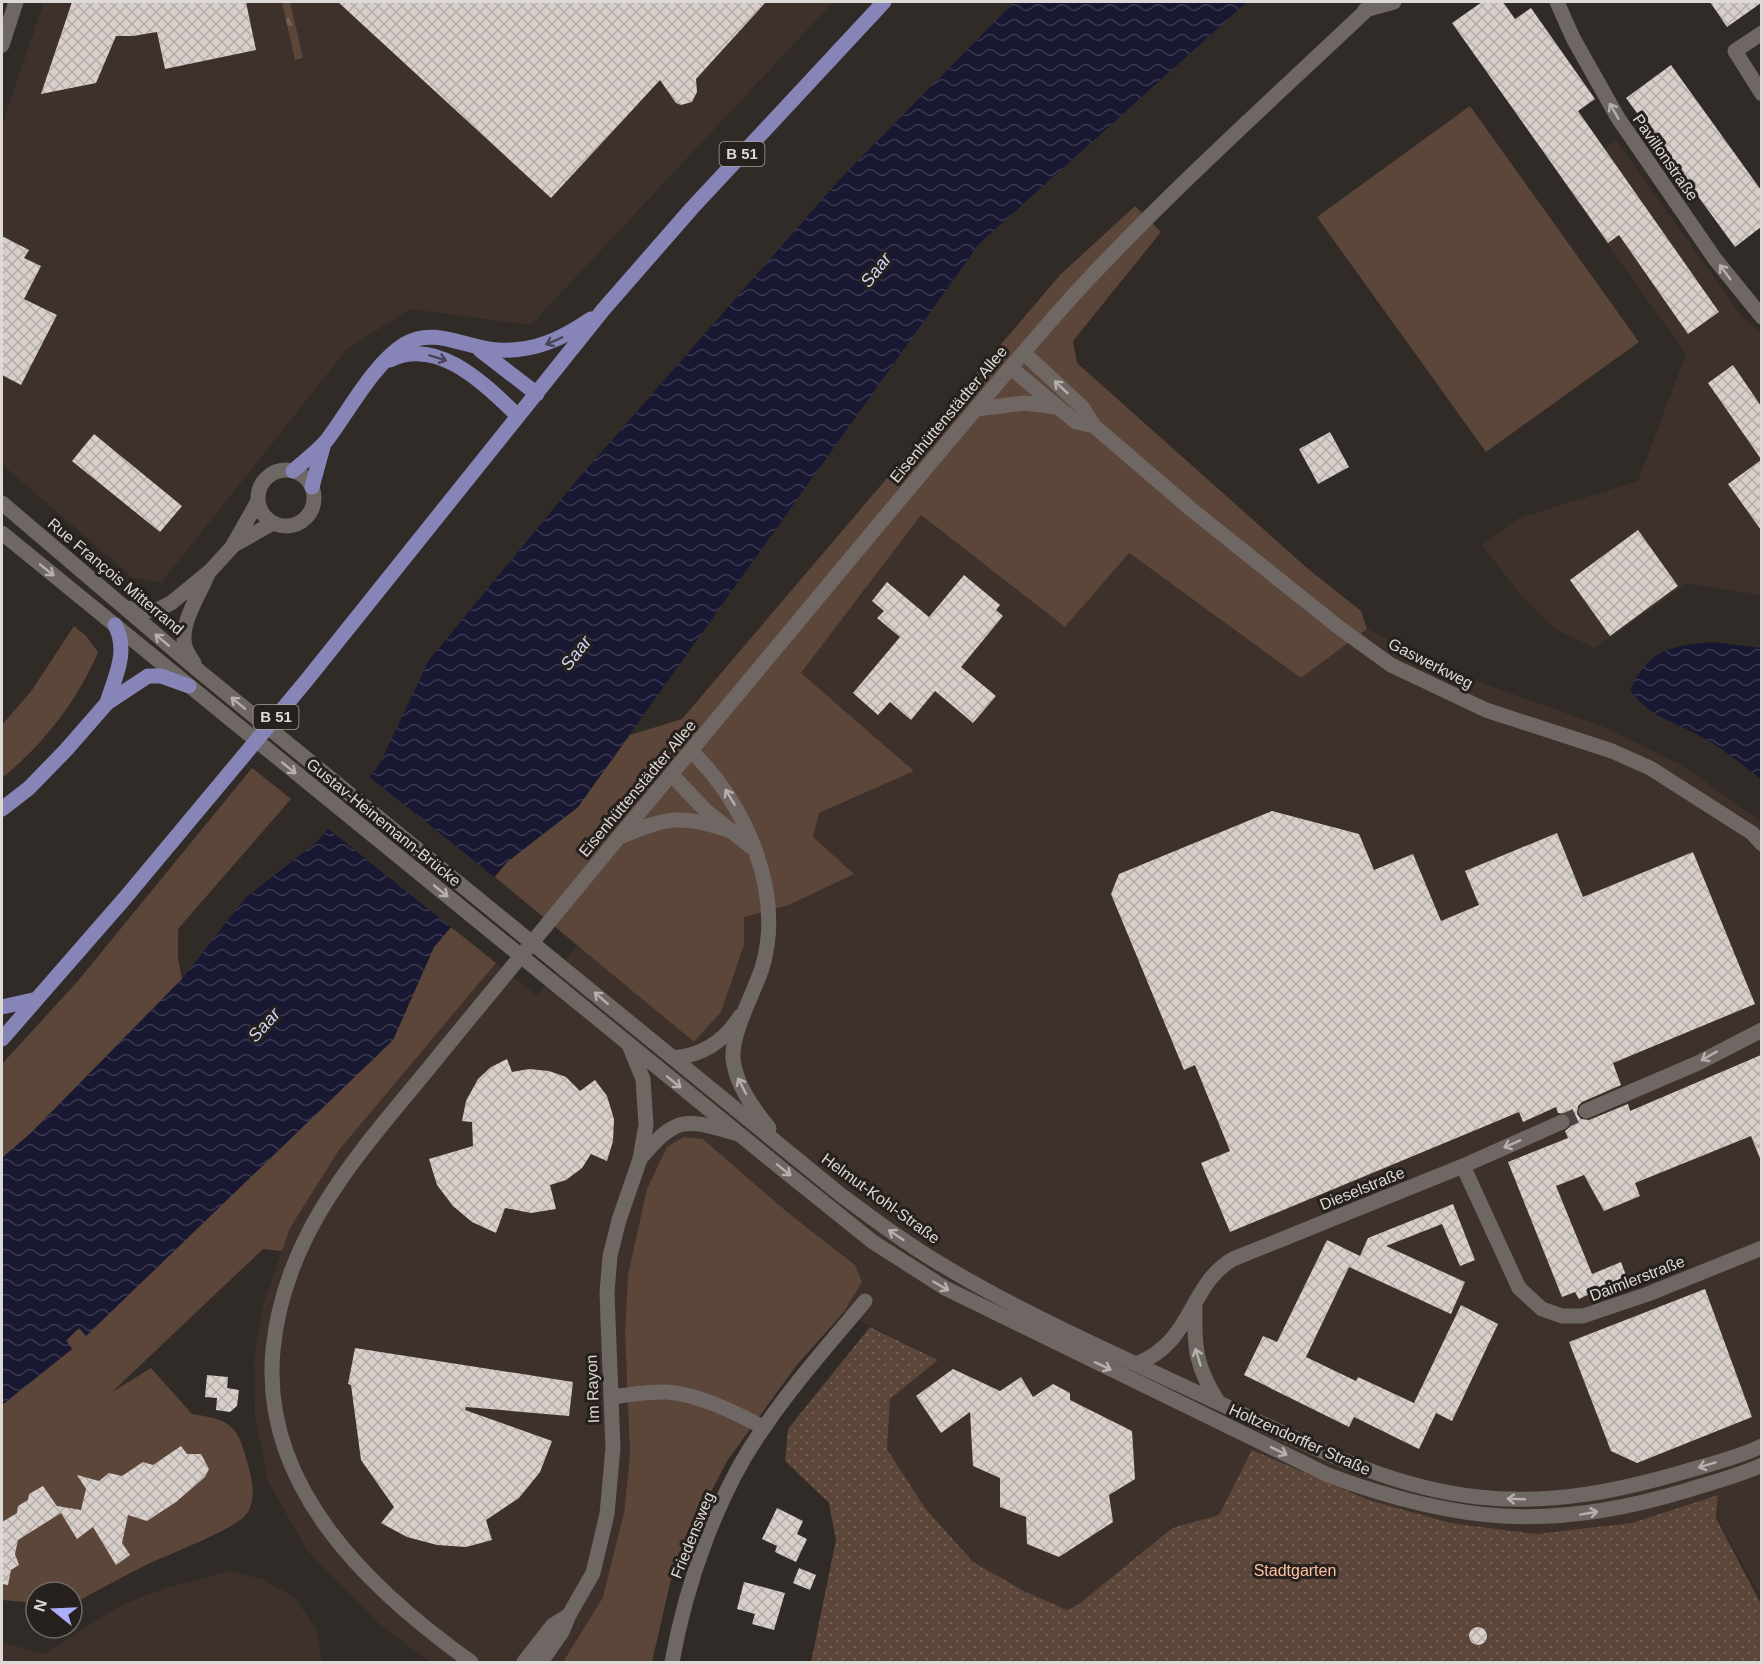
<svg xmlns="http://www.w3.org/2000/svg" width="1763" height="1664" font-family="Arial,sans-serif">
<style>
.built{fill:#3e312b}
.grass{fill:#5c4539}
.forest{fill:url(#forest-firs)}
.park{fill:url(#park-dots)}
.water{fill:url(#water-waves)}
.pier{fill:#312b27}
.building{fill:url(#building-cross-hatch)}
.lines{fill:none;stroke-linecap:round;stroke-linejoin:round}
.street-tunnel{stroke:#4b4541;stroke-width:15;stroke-dasharray:15 8;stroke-linecap:butt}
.street{stroke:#6f6763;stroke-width:15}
.secondary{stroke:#6f6763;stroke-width:15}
.primary{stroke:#8784b8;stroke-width:15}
.oneway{stroke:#b6b1ae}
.oneway2{stroke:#494454}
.labels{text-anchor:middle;stroke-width:6;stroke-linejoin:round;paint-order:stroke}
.shield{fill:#27211e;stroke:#a6a29f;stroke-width:1.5}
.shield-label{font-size:15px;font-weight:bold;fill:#ddd9d6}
.street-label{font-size:16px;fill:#ddd9d6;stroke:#27211e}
.park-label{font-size:16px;fill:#fdc0a1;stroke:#27211e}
.water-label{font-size:18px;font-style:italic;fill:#d0d3f6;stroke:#27211e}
</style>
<defs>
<pattern id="forest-firs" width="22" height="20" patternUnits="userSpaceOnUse" patternTransform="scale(1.5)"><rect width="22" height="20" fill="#5c4539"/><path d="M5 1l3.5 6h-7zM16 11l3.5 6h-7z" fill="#735f55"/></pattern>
<pattern id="park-dots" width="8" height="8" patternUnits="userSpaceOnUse" patternTransform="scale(1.5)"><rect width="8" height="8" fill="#5c4539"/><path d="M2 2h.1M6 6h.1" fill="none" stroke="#735f55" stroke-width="1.8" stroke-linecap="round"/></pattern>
<pattern id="water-waves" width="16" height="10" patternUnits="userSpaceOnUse" patternTransform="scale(1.5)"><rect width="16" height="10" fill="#191833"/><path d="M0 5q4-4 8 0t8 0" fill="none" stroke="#3a3950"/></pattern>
<pattern id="building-cross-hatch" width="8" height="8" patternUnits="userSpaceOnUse" patternTransform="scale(1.5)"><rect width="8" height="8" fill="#d8cfca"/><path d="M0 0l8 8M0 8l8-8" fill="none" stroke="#b2aca8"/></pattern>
</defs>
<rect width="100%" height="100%" fill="#312b27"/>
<path class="built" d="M44,2H282L296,60L302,58L290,2H833L531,325L410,309L347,349L161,583L133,578L2,464V126Z
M1616,140L1743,318L1761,333V595L1688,583L1595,648L1557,630L1520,594L1482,545L1517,519L1638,481L1686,354L1561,179Z
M921,515L1065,627L1128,553L1301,678L1367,629L1487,685L1604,727L1681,765L1761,821V1597L1718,1520V1495L1632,1523L1536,1534L1451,1523L1369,1500L1252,1450L1219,1515L1171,1528L1079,1604L1067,1610L1026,1592L973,1562L925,1508L887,1448L890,1399L938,1360L844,1312L854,1297L855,1264L786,1211L703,1139L683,1137L667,1147L628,1275L625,1332L630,1455L624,1513L603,1597L563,1662H430L379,1624L307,1550L268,1481L255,1415L254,1357L263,1305L290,1228L339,1150L496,963L537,996L578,944L694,1042L721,1012L744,945V917L789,905L853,874L813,837L819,813L914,771L801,673Z
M229,1571L262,1579L295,1598L317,1631L322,1662H2V1642L44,1654L121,1605L169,1587Z"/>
<path class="grass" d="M1470,106L1639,342L1486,452L1317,217Z
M1135,206L1161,232L1073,341L1077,363L1307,568L1361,611L1367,629L1301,678L1129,553L1065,627L921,515L801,673L914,771L819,813L813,837L854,874L789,905L744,917V945L721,1012L694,1042L495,877L507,862L578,807L630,735L682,719L1060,275Z
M74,626L86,636L98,652C78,700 43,745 2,778V725L32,690Z
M252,768L291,799L178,929V959L182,979L32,1132L2,1158V1064L77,982Z
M451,927L496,963L339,1150L290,1228L282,1251L263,1249L112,1392L151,1368L192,1414C223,1419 236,1421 245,1454C250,1473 258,1494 248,1512C238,1529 166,1555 146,1565C124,1576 102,1588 80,1600L72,1601V1592H36V1603L2,1600V1405L72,1349L66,1341L79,1328L86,1335L393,1040L434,947Z
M683,1137L703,1139L786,1211L855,1265L862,1282L844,1312L796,1366L727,1461L675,1562L652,1662H563L603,1597L624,1513L630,1455L625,1332L628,1275L647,1189L667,1147Z"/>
<path class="forest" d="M282,2H290L303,58L295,60Z"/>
<path class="park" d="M870,1327L938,1360L890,1399L887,1449L925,1508L973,1562L1026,1592L1067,1610L1079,1604L1172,1528L1219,1515L1252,1450L1369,1500L1451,1523L1536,1534L1632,1523L1718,1495L1716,1518L1761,1604V1662H811L836,1540L829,1503L785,1461L788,1429Z"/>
<path class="water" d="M1014,2H1247L979,244L578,807L507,862L434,947L393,1040L86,1336L79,1328L66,1340L72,1349L2,1405V1158L32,1132L182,979L245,898L318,841L379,765L429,660L577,480L840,179Z
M1713,642L1761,648V779C1743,766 1724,749 1704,738C1675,721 1652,720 1630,690C1649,648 1672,646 1713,642Z"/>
<path class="pier" d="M367,775L497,879L453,929L326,827Z"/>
<path class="building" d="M72,2H246L256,50L165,69L157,32L133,36H116L96,83L41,94Z
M338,2H766L696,79L697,92L692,102L681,105L676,103L660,80L551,198Z
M1482,2H1503L1515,19L1531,8L1595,99L1578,111L1719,312L1688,334L1619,235L1608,243L1452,23Z
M1710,2H1761V3L1727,27Z
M1671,65L1761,190V227L1735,247L1626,98Z
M2,236L29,250L24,258L41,266L24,299L57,315L21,385L2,375Z
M1733,365L1761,406V459L1708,383Z
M1330,432L1349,467L1318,484L1299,449Z
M94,434L182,506L160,532L72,461Z
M1761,460V530L1728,484Z
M1638,530L1678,586L1610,636L1570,580Z
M964,575L1000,605L996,610L1003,616L961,667L996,696L973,723L935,691L911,720L890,702L878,715L853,693L900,637L877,618L884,611L872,601L887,582L929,617Z
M1272,811L1359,834L1374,870L1413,854L1441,921L1479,905L1465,871L1557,833L1583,897L1693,852L1755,1004L1613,1063L1621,1085L1582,1102L1578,1106L1577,1114L1581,1119L1589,1120L1628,1104L1630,1111L1761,1055V1161L1751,1136L1635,1183L1640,1196L1604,1211L1584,1175L1556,1186L1592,1274L1621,1262L1630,1286L1612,1294L1608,1285L1579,1299L1575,1292L1562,1297L1508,1162L1568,1138L1565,1131L1570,1127L1571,1119L1567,1114L1558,1113L1556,1107L1523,1122L1519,1112L1230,1232L1201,1163L1230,1151L1195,1065L1184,1070L1111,894L1119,874Z
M507,1059L512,1072L529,1069L549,1071L566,1077L580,1091L595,1080L607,1096L614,1119L613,1141L607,1161L591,1154L582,1168L566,1180L550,1185L556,1209L531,1213L505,1208L496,1233L472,1222L453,1206L437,1185L429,1159L473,1146L472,1122L462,1121L466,1101L478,1079L491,1067Z
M1453,1204L1475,1260L1460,1266L1442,1224L1386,1246L1465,1282L1451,1314L1349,1267L1306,1357L1356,1381L1358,1377L1414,1403L1461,1305L1498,1324L1452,1421L1436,1413L1419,1449L1354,1417L1349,1427L1244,1375L1263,1336L1277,1342L1327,1240L1360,1256L1368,1238Z
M1705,1289L1752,1417L1637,1463L1611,1451L1569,1342Z
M355,1348L573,1382L569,1416L466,1407L465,1410L552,1441L540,1472L519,1498L486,1520L492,1540L466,1547L437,1545L407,1537L381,1523L394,1507L361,1460L351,1385L348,1384Z
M953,1369L1000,1391L1021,1377L1033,1397L1053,1384L1070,1393V1400L1132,1431L1135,1479L1109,1495L1113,1522L1059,1557L1027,1544L1026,1517L1000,1507V1478L973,1466L970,1412L941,1433L916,1396Z
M207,1375L228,1377L227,1388L239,1390L237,1406L230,1412L216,1410L217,1398L205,1397Z
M181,1446L187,1454H201L209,1469L205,1477L176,1502L147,1521L128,1515L122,1543L130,1555L116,1565L93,1527L77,1539L61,1513L18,1540L15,1554L19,1565L11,1570L8,1585L2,1584V1522L17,1513L18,1506L28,1500L29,1494L43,1486L61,1512L57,1506L81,1510L86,1489L77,1475L99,1481L109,1473L122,1476L143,1462L153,1465Z
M777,1508L803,1521L797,1534L807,1539L796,1562L775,1552L777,1546L762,1539Z
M799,1568L816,1575L810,1590L793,1583Z
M744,1582L785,1593L774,1630L752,1624L755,1614L737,1609Z
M1469 1636a9 9 0 1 1 18 0a9 9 0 1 1-18 0Z"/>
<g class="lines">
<path class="street-tunnel" d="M1562,1122L1586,1111"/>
<path class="street" d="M1557,2L1573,38L1618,118L1715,259L1762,317
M1762,33L1735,51L1762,94
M1024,353L1082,407L1094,426L1192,510L1341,629L1391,665L1486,710L1612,751L1650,768L1752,833L1762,844
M1011,368L1076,422L1094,426
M976,409L1025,403L1056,407
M1586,1111L1698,1063L1762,1030
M640,1159C678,1114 685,1119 738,1134
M1463,1166L1519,1288L1542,1309L1562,1316H1583L1648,1294L1762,1248
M1195,1308C1194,1348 1196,1367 1218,1402
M1136,1364C1194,1342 1188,1285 1233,1259L1463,1166L1562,1122
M611,1397C629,1395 649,1391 667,1392C701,1395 733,1412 763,1427
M524,1662L553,1625L569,1615
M541,1662L562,1632L569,1615L593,1573L607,1514L613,1448L607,1293L610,1256L619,1220L640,1159L646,1125L643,1079L629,1045
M672,1662C686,1584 718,1491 765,1426C795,1382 831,1342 865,1301"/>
<path class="secondary" d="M1365,10L1394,2
M2,45L16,2
M258 498a28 28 0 1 1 56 0a28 28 0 1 1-56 0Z
M2,503L199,671L841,1195C876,1221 911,1247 949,1269C1035,1320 1129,1360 1219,1403C1303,1442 1384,1487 1478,1497C1551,1505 1620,1491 1690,1470C1715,1463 1739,1457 1762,1446
M2,533L787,1173L873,1242L945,1288L1328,1475C1459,1524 1554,1531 1688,1490C1713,1482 1738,1476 1762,1465
M234,545L273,523
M126,608L155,611L171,603L210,571L232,547L258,501
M194,663C191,658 186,652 185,646C179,624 200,594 208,574
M691,751C745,802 785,893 762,968C754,993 731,1033 733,1059C736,1085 753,1108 769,1128
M672,775L706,811L754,849
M622,836C670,816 682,815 731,831
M674,1058C703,1055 725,1041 740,1016
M471,1662C370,1590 260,1487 273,1350C285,1224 371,1141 446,1047C505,975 564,903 624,831C732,702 839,571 948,442C992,390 1035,337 1081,287C1174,187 1276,96 1375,2"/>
<path class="primary" d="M480,350L537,394
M390,360C439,336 486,386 518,416
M293,471C304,461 318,451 327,440C349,411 374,363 405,344C435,326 467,349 498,350C534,352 562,339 591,319
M312,487L324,443
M107,703C115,676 129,652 115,625
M2,809L29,788L66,750L107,703L148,676H161L189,686
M2,1007L37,999
M2,1039L125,898L306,681L603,310L692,208L884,2"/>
</g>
<defs><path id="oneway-shaft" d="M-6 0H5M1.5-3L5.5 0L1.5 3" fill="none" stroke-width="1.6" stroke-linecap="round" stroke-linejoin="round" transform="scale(1.5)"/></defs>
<g class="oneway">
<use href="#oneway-shaft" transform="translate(1614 111) rotate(-120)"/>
<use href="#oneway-shaft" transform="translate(1725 272) rotate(-127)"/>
<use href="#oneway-shaft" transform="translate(1061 387) rotate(-137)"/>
<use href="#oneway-shaft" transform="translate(47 570) rotate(39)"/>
<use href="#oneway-shaft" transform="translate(162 640) rotate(-140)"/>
<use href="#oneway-shaft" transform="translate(238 703) rotate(-141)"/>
<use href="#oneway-shaft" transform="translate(289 768) rotate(39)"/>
<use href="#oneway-shaft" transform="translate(730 797) rotate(-121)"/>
<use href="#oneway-shaft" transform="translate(441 891) rotate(39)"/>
<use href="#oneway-shaft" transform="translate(601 998) rotate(-139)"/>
<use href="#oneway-shaft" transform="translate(1709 1056) rotate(150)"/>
<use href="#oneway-shaft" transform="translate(674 1082) rotate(39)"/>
<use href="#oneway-shaft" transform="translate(742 1086) rotate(-117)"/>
<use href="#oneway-shaft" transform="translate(1512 1144) rotate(156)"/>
<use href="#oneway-shaft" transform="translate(784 1170) rotate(39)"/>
<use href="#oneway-shaft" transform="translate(896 1235) rotate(-146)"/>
<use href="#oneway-shaft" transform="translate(941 1286) rotate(30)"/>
<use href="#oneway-shaft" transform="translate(1198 1357) rotate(-107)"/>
<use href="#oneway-shaft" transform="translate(1103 1366) rotate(25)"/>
<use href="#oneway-shaft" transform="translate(1279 1451) rotate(26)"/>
<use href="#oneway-shaft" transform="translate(1707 1465) rotate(163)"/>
<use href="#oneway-shaft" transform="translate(1516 1499) rotate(-178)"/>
<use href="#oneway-shaft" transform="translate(1589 1513) rotate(-10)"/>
</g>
<g class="oneway2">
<use href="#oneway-shaft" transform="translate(554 341) rotate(156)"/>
<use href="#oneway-shaft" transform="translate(438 358) rotate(17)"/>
</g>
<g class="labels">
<g class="shield">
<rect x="719.5" y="142" width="45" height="24" rx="4.5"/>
<rect x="253.5" y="705" width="45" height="24" rx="4.5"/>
</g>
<g class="shield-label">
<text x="742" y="159">B 51</text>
<text x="276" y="722">B 51</text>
</g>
<g class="street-label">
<text transform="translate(1666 157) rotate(55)" y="6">Pavillonstraße</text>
<text transform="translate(948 414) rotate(-50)" y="6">Eisenhüttenstädter Allee</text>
<text transform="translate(116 576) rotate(40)" y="6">Rue François Mitterrand</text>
<text transform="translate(1431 663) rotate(27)" y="6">Gaswerkweg</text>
<text transform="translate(637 788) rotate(-50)" y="6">Eisenhüttenstädter Allee</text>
<text transform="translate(384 822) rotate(39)" y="6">Gustav-Heinemann-Brücke</text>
<text transform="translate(1362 1188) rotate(-22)" y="6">Dieselstraße</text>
<text transform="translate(881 1198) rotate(36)" y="6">Helmut-Kohl-Straße</text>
<text transform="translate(1637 1278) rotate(-21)" y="6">Daimlerstraße</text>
<text transform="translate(592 1389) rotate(-92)" y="6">Im Rayon</text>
<text transform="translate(1300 1439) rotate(24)" y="6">Holtzendorffer Straße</text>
<text transform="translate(692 1535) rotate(-68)" y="6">Friedensweg</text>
</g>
<g class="park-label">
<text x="1295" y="1576">Stadtgarten</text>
</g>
<g class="water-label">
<text transform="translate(876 270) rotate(-52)" y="6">Saar</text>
<text transform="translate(576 653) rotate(-52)" y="6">Saar</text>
<text transform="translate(264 1025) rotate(-48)" y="6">Saar</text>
</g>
</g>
<rect width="1763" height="1664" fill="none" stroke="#ddd9d6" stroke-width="6"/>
<g transform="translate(54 1610) rotate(288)"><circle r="28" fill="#27211e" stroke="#706b68" stroke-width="1.5"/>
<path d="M0-4.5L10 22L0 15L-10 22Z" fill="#acaffb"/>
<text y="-9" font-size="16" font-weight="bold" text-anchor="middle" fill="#ddd9d6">N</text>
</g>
</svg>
